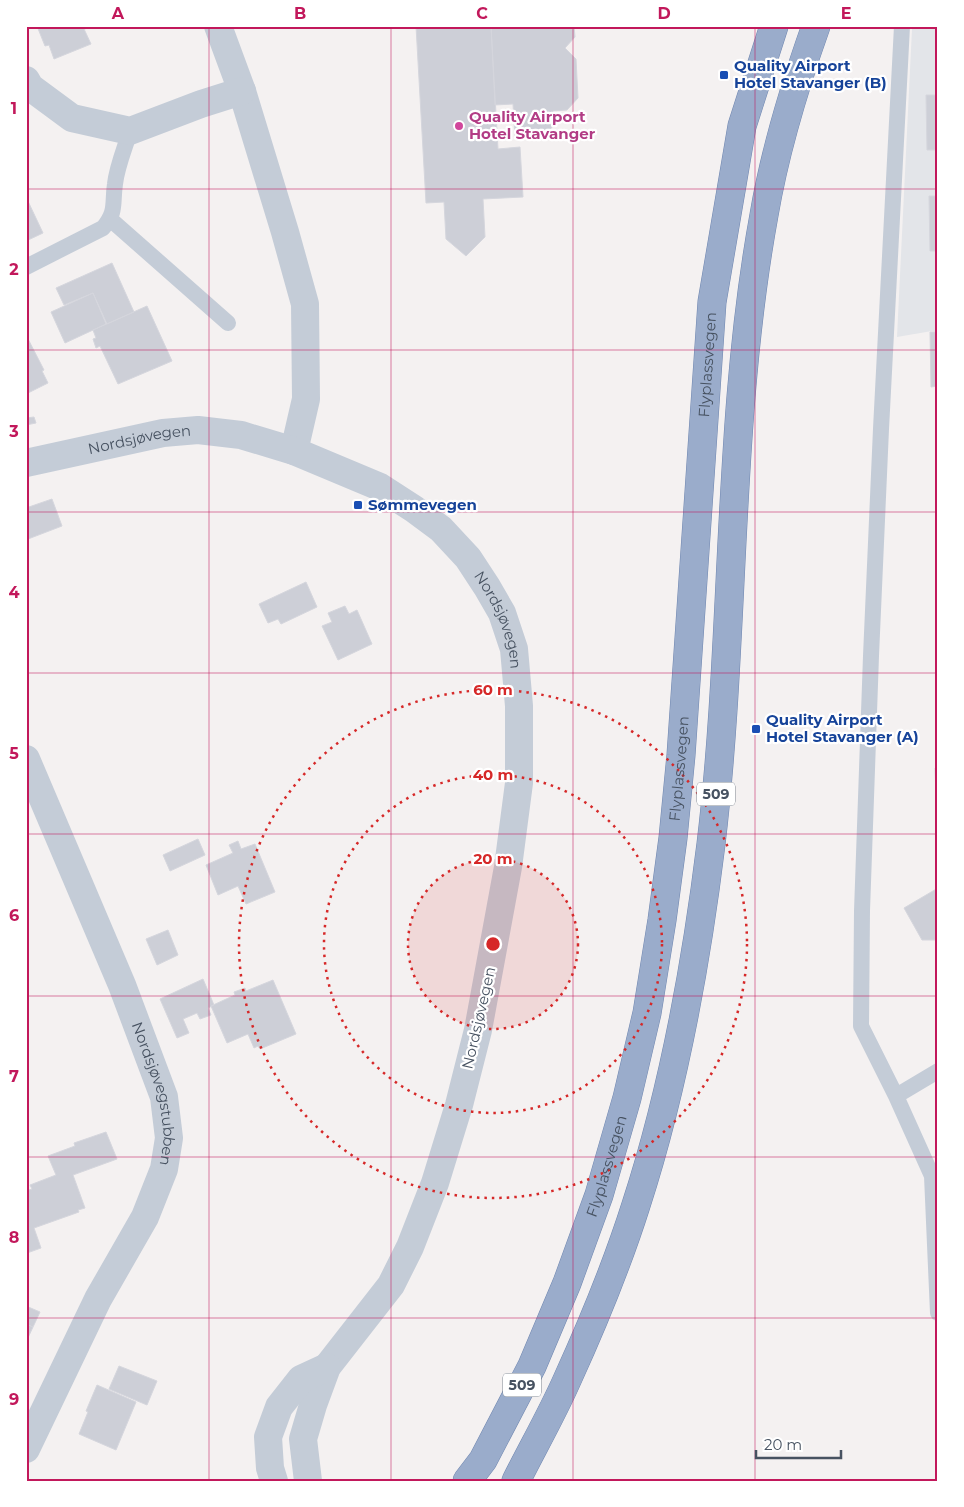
<svg xmlns="http://www.w3.org/2000/svg" width="964" height="1507" font-family="Montserrat,sans-serif">
<style>
.airport{fill:#e3e5e9}
.building{fill:#cdcfd7;stroke:#d5d6dd}
.lines{fill:none;stroke-linecap:round;stroke-linejoin:round}
.trunk-casing{stroke:#7087b0;stroke-width:29}
.service{stroke:#c4ccd7;stroke-width:16}
.minor{stroke:#c4ccd7;stroke-width:28}
.tertiary{stroke:#c4ccd7;stroke-width:28}
.trunk{stroke:#9aaccb;stroke-width:28}
.grid{fill:none;stroke:#c2185b;stroke-width:1;stroke-opacity:0.55}
.ring{fill:none;stroke:#d62828;stroke-width:2.5;stroke-dasharray:2.5 5}
.transit-dot{fill:#1a4fb4;stroke:#fff;stroke-width:2}
.hotel-dot{fill:#d1479c;stroke:#fff;stroke-width:2}
.labels{text-anchor:middle;stroke-width:4.5;stroke-linejoin:round;paint-order:stroke}
.shield{fill:#fff;stroke:#7e8690;stroke-width:1}
.shield-label{font-size:14px;font-weight:bold;fill:#475261}
.transit-label{font-size:15px;font-weight:bold;fill:#164399;stroke:#fff;text-anchor:start}
.hotel-label{font-size:15px;font-weight:bold;fill:#b23c85;stroke:#fff;text-anchor:start}
.street-label{font-size:15px;fill:#475261;stroke:#fff}
.centre{fill:#d62828;stroke:#fff;stroke-width:2.5}
.ring-label{font-size:15px;text-anchor:middle;font-weight:bold;fill:#d62828;stroke:#fff;stroke-width:4.5;stroke-linejoin:round;paint-order:stroke}
.neatline{fill:none;stroke:#c2185b;stroke-width:2}
.grid-label{font-size:16px;text-anchor:middle;font-weight:bold;fill:#c2185b}
</style>
<rect width="100%" height="100%" fill="#f4f1f1"/>
<path class="airport" d="M917,26H938V332L932,331L897,337L912,29Z"/>
<path class="building" d="M37,26H88L89,28L84,29L91,44L54,59L49,45L45,46Z
M491,26L498,149L520,147L523,197L483,199L485,237L466,256L446,239L444,202L426,203L416,26Z
M491,26H574L575,37L565,48L576,59L578,98L567,110L553,111L554,125L544,136L515,138L513,104L495,105Z
M926,95H938V150H927Z
M929,196H938V251H930Z
M26,197L43,233L26,241Z
M112,263L134,312L107,324L93,293L64,305L56,288Z
M93,293L106,324L65,343L51,312Z
M147,306L172,361L118,384L100,346L96,348L93,339L96,338L93,330Z
M930,332H938V386L931,387Z
M26,335L44,370L42,371L48,383L26,394Z
M34,417L36,423L26,425V418Z
M52,499L62,526L28,539L26,535V508Z
M306,582L317,607L281,624L278,619L268,623L259,604Z
M345,606L349,614L357,610L372,644L338,660L322,626L332,622L328,613Z
M935,768H938V851Z
M198,839L205,855L170,871L163,855Z
M238,841L241,849L255,844L275,892L246,904L238,886L218,895L206,865L233,853L229,845Z
M938,888V940H922L904,908Z
M168,930L178,955L157,965L146,939Z
M203,979L214,1005L208,1008L211,1015L200,1019L197,1013L183,1019L189,1033L177,1038L160,999Z
M273,980L296,1034L260,1049L258,1046L254,1048L248,1034L227,1043L211,1006L235,995L234,992L245,988L246,991Z
M106,1132L117,1159L73,1175L85,1208L78,1210L79,1212L34,1228L41,1248L27,1253L26,1191L32,1189L30,1185L56,1175L48,1156L75,1146L74,1143Z
M26,1306L40,1312L33,1327L26,1324Z
M26,1324L33,1327L26,1342Z
M119,1366L157,1381L147,1405L109,1389Z
M97,1385L136,1402L116,1450L79,1434L88,1412L86,1411Z"/>
<g class="lines">
<g class="trunk-casing">
<g id="trunk">
<path id="s3" d="M467,1481L483,1460L532,1366L567,1283L599,1195L627,1098L647,1013L662,920L673,838L681,755L712,302L742,126L774,26"/>
<path d="M516,1481C533,1447 552,1414 567,1380C593,1323 617,1265 636,1205C674,1088 696,966 711,844C736,635 726,422 764,215C775,150 794,88 816,26"/>
</g>
</g>
<path class="service" d="M902,26L881,429L871,656L862,911L861,1026L896,1096L932,1176L938,1313
M110,219L228,323
M26,267L103,228C117,211 112,204 115,184C117,166 125,148 130,131
M896,1096L938,1071"/>
<g class="minor">
<path d="M218,26L242,91L285,232L305,304L306,399L294,451"/>
<path d="M26,80L30,87L72,118L130,131L201,104L242,91"/>
<path id="s1" d="M26,759L122,985L164,1097L169,1138L164,1169L145,1217L98,1299L26,1449"/>
</g>
<g class="tertiary">
<path id="s2" d="M26,463L163,433L198,430L241,435L294,451L380,487L414,509L441,529L468,558L487,587L502,613L514,649L519,706V783L508,867L478,1030L459,1105L435,1183L410,1247L391,1285L327,1367L313,1405L303,1439L308,1481"/>
<path d="M274,1481L270,1468L268,1437L279,1407L301,1379L327,1367"/>
</g>
<use href="#trunk" class="trunk"/>
</g>
<path class="grid" d="M209,26V1481M391,26V1481M573,26V1481M755,26V1481M26,189H938M26,350H938M26,512H938M26,673H938M26,834H938M26,996H938M26,1157H938M26,1318H938"/>
<circle cx="493" cy="944" r="85" fill="#d62828" fill-opacity=".12"/>
<g class="ring">
<circle cx="493" cy="944" r="85"/>
<circle cx="493" cy="944" r="169"/>
<circle cx="493" cy="944" r="254"/>
</g>
<g class="transit-dot">
<rect x="719" y="70" width="10" height="10" rx="2.5"/>
<rect x="353" y="500" width="10" height="10" rx="2.5"/>
<rect x="751" y="724" width="10" height="10" rx="2.5"/>
</g>
<circle class="hotel-dot" cx="459" cy="126" r="5"/>
<g class="labels">
<g class="shield">
<rect x="697" y="782.5" width="38" height="23" rx="4"/>
<rect x="503" y="1373.5" width="38" height="23" rx="4"/>
</g>
<g class="shield-label">
<text x="716" y="799">509</text>
<text x="522" y="1390">509</text>
</g>
<g class="transit-label">
<text x="734" y="71">Quality Airport<tspan x="734" dy="17">Hotel Stavanger (B)</tspan></text>
<text x="368" y="510">Sømmevegen</text>
<text x="766" y="725">Quality Airport<tspan x="766" dy="17">Hotel Stavanger (A)</tspan></text>
</g>
<g class="hotel-label">
<text x="469" y="122">Quality Airport<tspan x="469" dy="17">Hotel Stavanger</tspan></text>
</g>
<g class="street-label">
<text dy="5" stroke="none"><textPath href="#s3" startOffset="1156">Flyplassvegen</textPath></text>
<text dy="5" stroke="none"><textPath href="#s2" startOffset="116">Nordsjøvegen</textPath></text>
<text dy="5" stroke="none"><textPath href="#s2" startOffset="551">Nordsjøvegen</textPath></text>
<text dy="5" stroke="none"><textPath href="#s3" startOffset="751">Flyplassvegen</textPath></text>
<text transform="translate(479 1018) rotate(-77)" y="5">Nordsjøvegen</text>
<text dy="5" stroke="none"><textPath href="#s1" startOffset="360">Nordsjøvegstubben</textPath></text>
<text dy="5" stroke="none"><textPath href="#s3" startOffset="346">Flyplassvegen</textPath></text>
</g>
</g>
<circle cx="493" cy="944" r="8" class="centre"/>
<g class="ring-label">
<text x="493" y="695">60 m</text>
<text x="493" y="780">40 m</text>
<text x="493" y="864">20 m</text>
</g>
<rect width="964" height="1507" fill="none" stroke="#ffffff" stroke-width="55"/>
<path d="M756 1450v8h85v-8" fill="none" stroke="#475261" stroke-width="2.5"/>
<text x="764" y="1450" font-size="15" fill="#475261" stroke="#ffffff" stroke-width="4" paint-order="stroke">20 m</text>
<rect x="28" y="28" width="908" height="1452" class="neatline"/>
<g class="grid-label">
<text x="118" y="19">A</text>
<text x="300" y="19">B</text>
<text x="482" y="19">C</text>
<text x="664" y="19">D</text>
<text x="846" y="19">E</text>
<text x="14" y="114">1</text>
<text x="14" y="275">2</text>
<text x="14" y="437">3</text>
<text x="14" y="598">4</text>
<text x="14" y="759">5</text>
<text x="14" y="921">6</text>
<text x="14" y="1082">7</text>
<text x="14" y="1243">8</text>
<text x="14" y="1405">9</text>
</g>
</svg>
